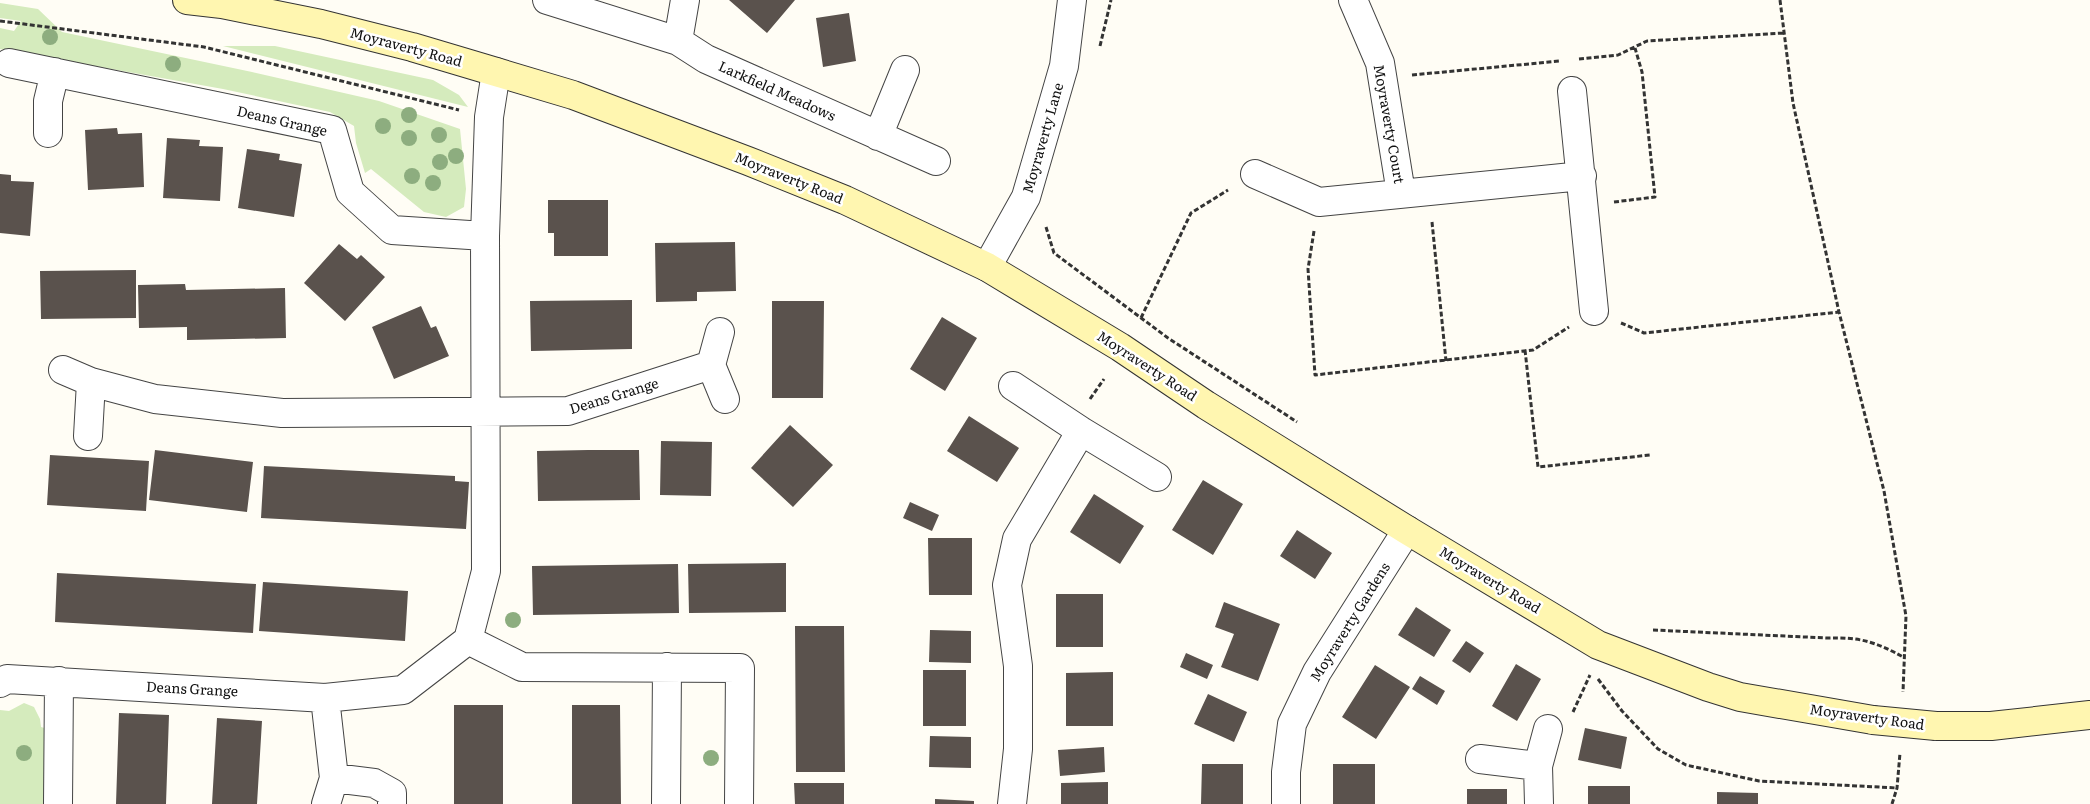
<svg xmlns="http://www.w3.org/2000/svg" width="2090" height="804" font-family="Literata,serif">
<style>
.green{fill:#d5ebbd}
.building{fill:#5a524d}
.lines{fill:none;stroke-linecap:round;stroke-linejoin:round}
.street-casing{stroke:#444;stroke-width:30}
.secondary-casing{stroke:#333;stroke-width:30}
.path{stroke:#333;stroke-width:3;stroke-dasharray:5 2.5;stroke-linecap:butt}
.street{stroke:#fff;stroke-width:28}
.secondary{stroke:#fff6b0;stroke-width:28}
.secondary-bridge-casing{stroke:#333;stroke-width:30;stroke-linecap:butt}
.secondary-bridge{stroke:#fff6b0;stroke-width:28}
.tree{fill:#8dad7f}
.labels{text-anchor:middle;stroke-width:5;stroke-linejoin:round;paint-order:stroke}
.street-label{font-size:14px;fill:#111;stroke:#fff}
</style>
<rect width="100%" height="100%" fill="#fffdf5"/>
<path class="green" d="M0,3L38,9L62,32L252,72L379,101L460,129L466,189L464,207L446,217L424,212L371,169L365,173L356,143L354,126L330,112L223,89L0,49V28L14,31L21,21L0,18Z
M223,46H275L433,80L459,95L468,107Z
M24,703L34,707L40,719L41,727L48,729L45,804H0V710L9,711Z"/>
<path class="building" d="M729,0H795L767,33Z
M849,13L856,61L823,67L816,18Z
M117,128L118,134L142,133L144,187L88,190L85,130Z
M167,138L200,140L199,146L223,147L220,201L163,198Z
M247,149L280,154L279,160L302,164L294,217L238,208Z
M0,174L11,175V181L34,182L30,236L0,233Z
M548,200H608V256H554V233H548Z
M735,242L736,291L697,292V301L656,302L655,243Z
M339,244L357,259L361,255L385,277L345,321L304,283Z
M136,270V318L41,319L40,271Z
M185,284L186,290L285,288L286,338L187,340V327L139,328L138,285Z
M632,300V349L531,351L530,301Z
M772,301H824L823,398H772Z
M421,306L431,328L436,326L449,356L394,379L372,327Z
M942,317L977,338L945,391L910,369Z
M969,416L1019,448L997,482L947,451Z
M790,425L833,465L793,507L751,468Z
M661,441L712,442L711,496L660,495Z
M155,450L253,462L247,512L149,500Z
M588,450H639L640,500L538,501L537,451Z
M50,455L149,461L146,511L47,505Z
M264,466L455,476V481L469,482L466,529L261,518Z
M1203,480L1243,504L1213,555L1172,530Z
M1094,494L1144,526L1120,564L1070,532Z
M910,502L939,515L932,531L903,518Z
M1297,530L1332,553L1315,579L1280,556Z
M928,538H972V595H929Z
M786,563V612L689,613L688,564Z
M678,564L679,613L533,615L532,566Z
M57,573L256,584L253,633L55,622Z
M263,582L408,591L405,641L259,631Z
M1056,594H1103V647H1056Z
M1224,602L1280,624L1258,681L1221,667L1234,634L1215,627Z
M1416,607L1451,630L1434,657L1398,635Z
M795,626H844L845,772H796Z
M930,630L971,631V663L929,662Z
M1466,641L1484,653L1470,673L1452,661Z
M1186,653L1213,665L1207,679L1180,667Z
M1516,664L1541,679L1517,721L1492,706Z
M1375,665L1410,687L1376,739L1342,717Z
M923,670H966V726H923Z
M1113,672V726H1066V673Z
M1420,676L1445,691L1437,705L1412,689Z
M1208,694L1247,712L1234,742L1194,724Z
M454,705H503V804H454Z
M572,705H620L621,804H572Z
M119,713L169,715L166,804H116Z
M217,718L262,721L257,804H212Z
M1585,728L1627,737L1621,769L1578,760Z
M930,736L971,737V768L929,767Z
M1104,747L1105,772L1060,776L1058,750Z
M1202,764H1243V804H1201Z
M1333,764H1375V804H1333Z
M1108,782V804H1061V783Z
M794,783H844V804H795Z
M1588,786H1630V804H1588Z
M1467,789H1507V804H1467Z
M1717,792L1758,793V804H1717Z
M935,799L974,801V804H935Z"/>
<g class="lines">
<g class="street-casing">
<path id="street" d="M547,0L678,41L706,59L936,161
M1353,0L1380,63L1401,193
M678,41L685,0
M9,63L332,130L350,192L392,230L485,236
M1572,91L1594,311
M48,133V101L55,72
M878,136L905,70
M1255,174L1319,202L1582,176
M987,267L1026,197L1064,66L1072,0
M720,332L711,365L725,399
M63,370L91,382L155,399L282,413L568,411L711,365
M1013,386L1081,431L1157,477
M88,436L91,382
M468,640L522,667L740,668L739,804
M0,683L7,679L325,698L403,690L468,640L486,571L485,236L489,117L496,72
M325,698L334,778L326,804
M1480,759L1538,766
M334,778L374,783L392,793V804
M58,804L59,681
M666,804L667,667
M1012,804L1018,749V666L1007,585L1017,539L1081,431
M1286,804V772L1292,724L1317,672L1407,530
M1539,804L1538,766L1548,729"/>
</g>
<g class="secondary-casing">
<path id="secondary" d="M187,0L222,4L321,24L412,47L496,72L573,95L748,161L845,200L987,267L1120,347L1206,405L1407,530L1598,645L1708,687L1740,697L1873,720
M1936,726H1991L2090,715"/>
</g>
<path class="path" d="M1780,0L1793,103L1839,312L1884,491L1906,616L1903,692
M0,21L204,47L459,110
M1100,46L1111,0
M1579,59L1618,55L1647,41L1784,33
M1412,75L1560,61
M1614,202L1655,197L1642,72L1635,48
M1432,222L1446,361
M1046,227L1054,253L1168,338L1297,422
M1314,231L1308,269L1315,375L1533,350L1569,327
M1141,318L1191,213L1228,190
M1621,323L1644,333L1839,312
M1525,350L1538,467L1650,455
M1090,399L1104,379
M1653,630L1827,638C1861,637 1876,642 1905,658
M1598,679L1622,711L1658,749L1686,765L1759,781L1897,788
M1573,712L1590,675
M1892,804L1897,788L1900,753"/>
<use href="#street" class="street"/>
<use href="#secondary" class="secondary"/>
<g class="secondary-bridge-casing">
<path id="secondary-bridge" d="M1873,720L1936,726"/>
</g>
<use href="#secondary-bridge" class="secondary-bridge"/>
</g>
<g class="tree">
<circle cx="50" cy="37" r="8"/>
<circle cx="173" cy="64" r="8"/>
<circle cx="409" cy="115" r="8"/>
<circle cx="383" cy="126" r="8"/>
<circle cx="439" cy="135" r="8"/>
<circle cx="409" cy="138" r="8"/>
<circle cx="456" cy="156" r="8"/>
<circle cx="440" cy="162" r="8"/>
<circle cx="412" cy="176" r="8"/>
<circle cx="433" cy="183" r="8"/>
<circle cx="513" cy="620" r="8"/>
<circle cx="24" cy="753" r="8"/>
<circle cx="711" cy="758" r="8"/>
</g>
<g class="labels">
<g class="street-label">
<text transform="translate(406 47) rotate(15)" y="5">Moyraverty Road</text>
<text transform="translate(777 91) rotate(24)" y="5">Larkfield Meadows</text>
<text transform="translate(282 121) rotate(13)" y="5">Deans Grange</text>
<text transform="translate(1389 124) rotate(80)" y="5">Moyraverty Court</text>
<text transform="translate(1043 138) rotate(-74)" y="5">Moyraverty Lane</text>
<text transform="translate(789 178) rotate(22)" y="5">Moyraverty Road</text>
<text transform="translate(1147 366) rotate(33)" y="5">Moyraverty Road</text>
<text transform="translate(614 396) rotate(-17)" y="5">Deans Grange</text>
<text transform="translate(1490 580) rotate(31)" y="5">Moyraverty Road</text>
<text transform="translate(1350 622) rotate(-58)" y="5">Moyraverty Gardens</text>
<text transform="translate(192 689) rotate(3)" y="5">Deans Grange</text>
<text transform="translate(1867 717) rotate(8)" y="5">Moyraverty Road</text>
</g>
</g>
</svg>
